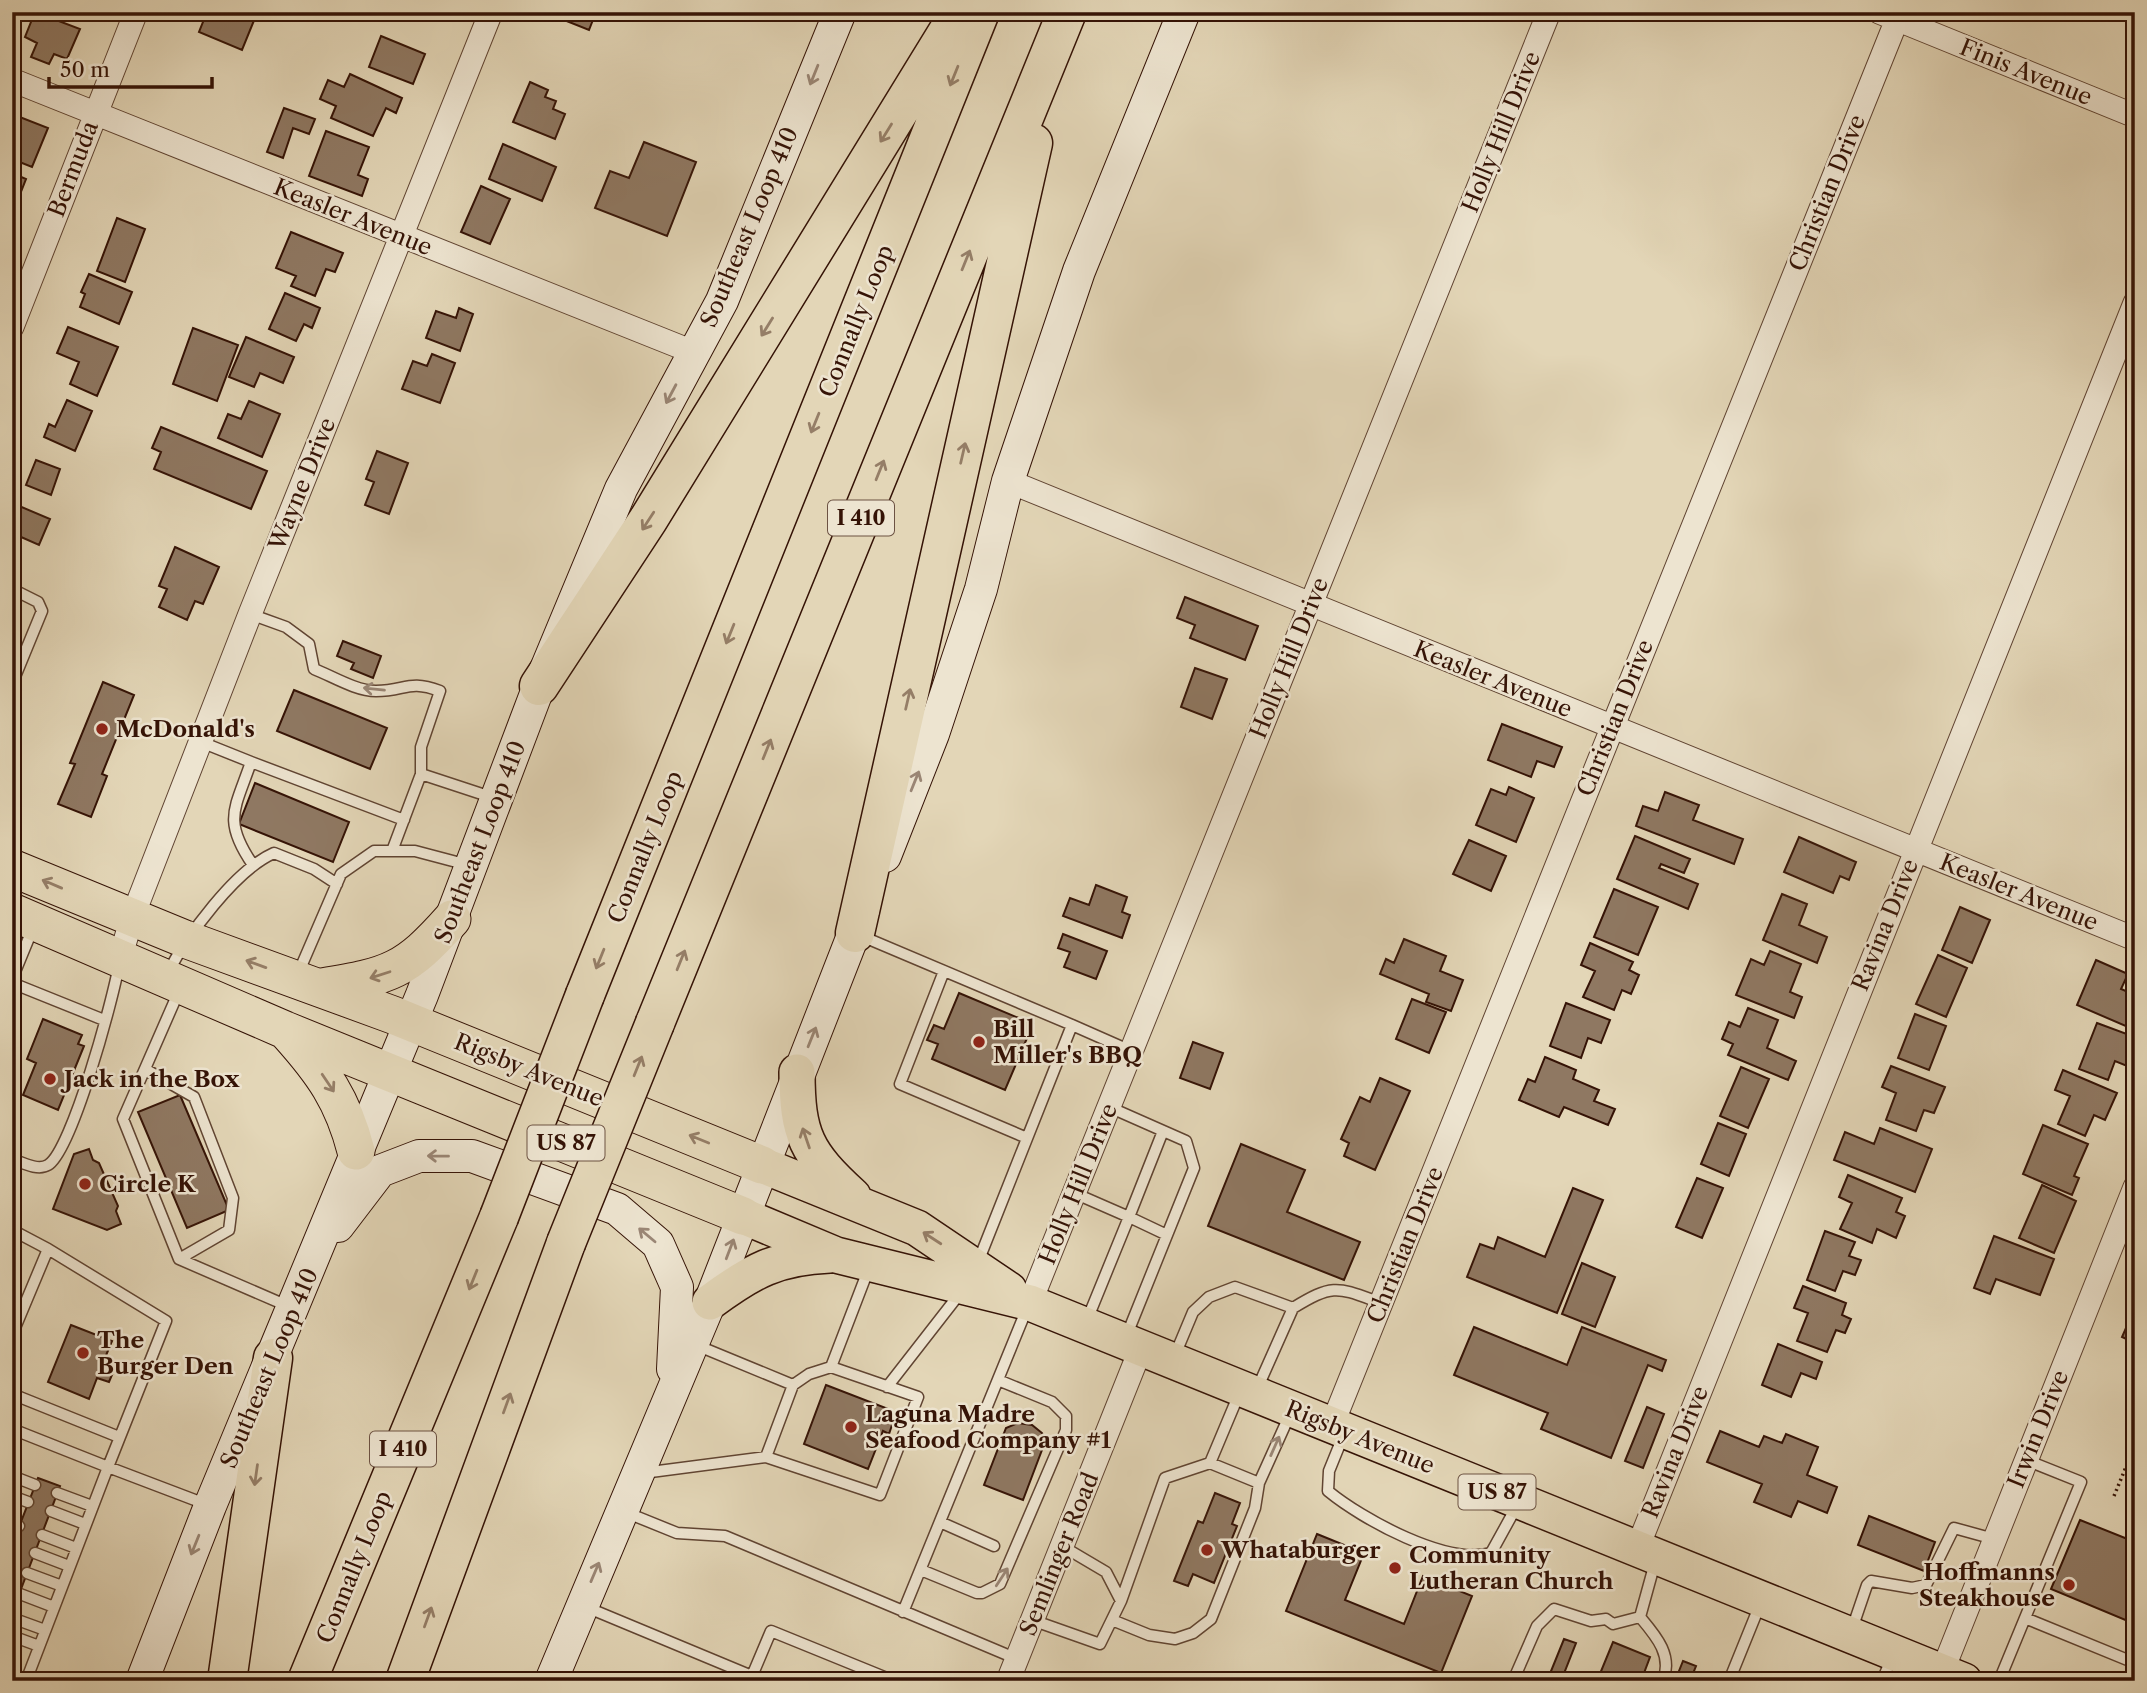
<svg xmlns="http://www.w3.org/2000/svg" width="2147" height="1693" font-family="'Libre Caslon Text',serif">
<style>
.building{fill:#8f7862;stroke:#351306;stroke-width:2}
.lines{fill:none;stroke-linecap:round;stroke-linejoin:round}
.service-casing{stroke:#604432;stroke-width:13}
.minor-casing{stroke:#604432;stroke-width:25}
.secondary-casing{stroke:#351306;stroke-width:34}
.primary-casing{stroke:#351306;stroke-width:38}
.trunk-casing{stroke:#351306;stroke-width:39}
.motorway-casing{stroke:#351306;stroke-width:41}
.path{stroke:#351306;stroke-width:3.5;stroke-dasharray:2 3.5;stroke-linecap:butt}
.service{stroke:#ede4d0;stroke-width:10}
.minor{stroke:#ede4d0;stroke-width:23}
.secondary{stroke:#ede4d0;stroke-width:32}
.primary{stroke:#e3d6b7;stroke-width:35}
.trunk{stroke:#e3d6b7;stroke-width:37}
.motorway{stroke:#e3d6b7;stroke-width:38}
.motorway-bridge-casing{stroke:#351306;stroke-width:41;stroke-linecap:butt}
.motorway-bridge{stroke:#e3d6b7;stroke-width:38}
.oneway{stroke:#9a8675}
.oneway2{stroke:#957e67}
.poi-dot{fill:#8f2418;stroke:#ede4d0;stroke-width:2.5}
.labels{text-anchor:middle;stroke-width:5;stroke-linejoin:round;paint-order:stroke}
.shield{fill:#ede4d0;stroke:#6c5243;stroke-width:2}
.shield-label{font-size:21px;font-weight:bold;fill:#351306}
.street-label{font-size:23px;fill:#351306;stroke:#ede4d0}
.poi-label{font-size:23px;font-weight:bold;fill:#351306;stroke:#ede4d0;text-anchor:start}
</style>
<rect width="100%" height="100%" fill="#e3d6b7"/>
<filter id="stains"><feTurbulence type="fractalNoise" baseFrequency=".00286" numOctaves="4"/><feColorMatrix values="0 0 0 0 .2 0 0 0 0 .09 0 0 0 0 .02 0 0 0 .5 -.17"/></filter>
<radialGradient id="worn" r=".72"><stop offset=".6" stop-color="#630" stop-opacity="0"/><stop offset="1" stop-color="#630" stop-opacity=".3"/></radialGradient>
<path class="building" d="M35,12L80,29L67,59L54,54L49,64L31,57L37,43L25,37Z
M207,12H241L255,18L242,50L199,32Z
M544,12H596L589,30Z
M381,36L425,54L413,84L369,67Z
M350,74L402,98L396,113L386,108L373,136L331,118L336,106L320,99L328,80L344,87Z
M530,82L548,90L545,97L556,101L553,109L565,114L555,139L513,122Z
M284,108L315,119L309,134L293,128L283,158L267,152Z
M12,114L48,128L32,167L12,159Z
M326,131L369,147L358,175L368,179L362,196L309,176Z
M644,142L696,162L667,236L595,208L610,171L629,178Z
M503,144L556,167L542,201L489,179Z
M12,173L26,179L15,207L12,206Z
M481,186L510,199L490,244L461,232Z
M117,218L145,229L125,282L97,271Z
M291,232L343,253L335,272L326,269L315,296L291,286L296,276L276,268Z
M89,274L132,292L119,324L80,307L85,294L81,292Z
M285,293L320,308L312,328L304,324L296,341L269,329Z
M459,308L473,314L460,351L426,338L436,311L456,318Z
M68,327L118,347L97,396L70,384L79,362L57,353Z
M193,328L238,345L217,401L173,384Z
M246,337L294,357L283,383L260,373L254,387L229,377Z
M432,354L455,363L440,403L402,389L413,361L427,366Z
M67,400L92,411L75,451L44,437L49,424L55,427Z
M249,401L280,414L262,457L218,438L228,414L241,419Z
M161,427L267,471L251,509L154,469L161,452L152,448Z
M377,451L408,463L389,514L365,505L374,482L366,479Z
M36,460L60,469L51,495L26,485Z
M12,503L50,519L39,545L12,533Z
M175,547L219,567L203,604L195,601L187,620L159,607L167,589L159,586Z
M1185,597L1258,626L1245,660L1190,638L1195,625L1177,618Z
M343,641L381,656L373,678L351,669L354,663L337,656Z
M1195,668L1227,679L1212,719L1181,707Z
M103,682L134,695L102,774L107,776L91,817L58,804L75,764L70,763Z
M294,690L387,728L370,769L277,731Z
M1502,724L1562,747L1554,767L1537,761L1531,777L1488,760Z
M255,783L349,822L333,862L239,824Z
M1509,787L1534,798L1516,842L1476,825L1491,789L1506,795Z
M1665,792L1699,805L1693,820L1743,839L1734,864L1636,826L1643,806L1658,811Z
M1635,836L1690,859L1684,873L1661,864L1659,868L1698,884L1688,909L1617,879Z
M1799,837L1856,862L1849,880L1840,876L1833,893L1784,872Z
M1469,840L1506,856L1491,891L1453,874Z
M1096,885L1127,897L1122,912L1130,915L1122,938L1063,916L1070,898L1089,905Z
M1614,889L1658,907L1638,955L1594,937Z
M1782,894L1807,904L1799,925L1827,937L1817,963L1763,940Z
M1960,907L1990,920L1972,963L1942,950Z
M1063,934L1107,951L1096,979L1064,967L1070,952L1058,948Z
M1404,939L1446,956L1440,971L1463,980L1451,1011L1426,1002L1429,994L1380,974L1386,959L1394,963Z
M1590,943L1633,962L1629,970L1639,975L1631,994L1622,990L1614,1010L1583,997L1595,971L1581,965Z
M1770,951L1801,964L1790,992L1802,997L1794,1018L1736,995L1751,959L1764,965Z
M1938,955L1967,968L1946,1017L1916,1004Z
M2096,960L2128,974L2121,989L2135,995V1030L2077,1005Z
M959,993L1033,1024L1005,1090L932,1059L938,1044L927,1040L934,1025L944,1029Z
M1412,999L1446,1012L1429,1053L1396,1039Z
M1566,1003L1610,1020L1601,1043L1588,1038L1581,1058L1550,1046Z
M1748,1008L1778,1020L1767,1048L1796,1061L1788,1080L1728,1055L1733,1044L1722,1039L1729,1022L1740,1027Z
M1915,1014L1946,1026L1929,1070L1898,1058Z
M43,1019L82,1035L78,1044L84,1046L58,1110L23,1095L36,1063L27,1059Z
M2097,1023L2135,1037L2127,1066L2115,1061L2108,1080L2079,1069Z
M1193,1042L1223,1053L1210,1089L1180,1078Z
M1545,1057L1576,1070L1573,1079L1599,1090L1594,1101L1615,1109L1608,1125L1564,1107L1559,1117L1519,1100L1528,1079L1535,1082Z
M1891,1066L1945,1087L1934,1113L1924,1110L1916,1131L1886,1120L1896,1093L1882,1087Z
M1741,1067L1769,1079L1748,1128L1720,1116Z
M2063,1070L2117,1093L2105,1120L2094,1115L2085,1136L2058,1124L2070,1096L2055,1090Z
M1380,1078L1410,1091L1375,1170L1344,1156L1349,1143L1341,1139L1360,1097L1370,1102Z
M180,1095L229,1210L187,1228L138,1112Z
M1718,1123L1746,1134L1729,1176L1701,1164Z
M2043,1125L2088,1144L2074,1176L2079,1178L2072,1195L2023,1174Z
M1880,1128L1932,1149L1915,1192L1834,1160L1845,1132L1874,1144Z
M1241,1144L1305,1170L1287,1212L1360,1242L1344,1280L1208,1226Z
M89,1149L93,1160L99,1163L118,1206L116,1211L121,1224L107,1230L53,1209L74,1154Z
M1848,1175L1902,1198L1896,1212L1905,1216L1896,1238L1877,1229L1872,1243L1840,1229L1852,1203L1839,1197Z
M1697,1178L1723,1188L1702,1238L1676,1227Z
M2042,1185L2076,1201L2054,1253L2019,1238Z
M1573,1188L1603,1200L1557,1313L1467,1277L1480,1244L1494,1249L1498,1237L1545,1257Z
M1825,1231L1855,1242L1849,1256L1861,1260L1855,1275L1843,1271L1835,1291L1807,1280Z
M1994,1236L2054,1259L2040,1295L1996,1279L1990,1294L1974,1288Z
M1582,1263L1615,1277L1595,1327L1562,1314Z
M1803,1286L1846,1303L1842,1315L1851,1319L1845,1333L1836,1330L1827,1352L1797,1341L1808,1313L1794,1308Z
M2130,1319L2135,1322V1343L2122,1337Z
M71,1325L112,1341L102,1365L114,1370L109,1382L97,1378L89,1399L48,1382Z
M1474,1327L1567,1365L1582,1327L1666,1360L1662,1371L1648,1365L1611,1458L1541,1429L1548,1413L1454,1375Z
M1778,1344L1822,1362L1816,1379L1801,1373L1791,1397L1762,1385Z
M826,1385L891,1410L887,1420L893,1422L889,1434L883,1431L868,1469L804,1444Z
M1647,1407L1664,1414L1643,1468L1625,1461Z
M1018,1423L1032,1425L1042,1433L1045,1442L1023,1500L984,1485L1006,1428Z
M1720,1431L1759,1447L1764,1436L1782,1443L1786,1434L1818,1447L1807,1475L1837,1487L1827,1513L1798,1501L1791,1517L1754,1502L1762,1484L1707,1462Z
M38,1478L60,1486L12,1613V1545Z
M1215,1493L1240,1503L1232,1524L1237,1526L1214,1583L1193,1574L1188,1586L1174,1581L1198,1521L1203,1523Z
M1869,1516L1935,1542L1924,1571L1858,1545Z
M2080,1520L2135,1542V1624L2051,1589Z
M1317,1534L1364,1553L1345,1600L1404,1624L1423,1576L1472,1596L1441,1673L1286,1611Z
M1564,1639L1576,1643L1561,1681H1547Z
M1613,1642L1650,1657L1641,1681H1597Z
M1683,1661L1696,1666L1690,1681H1675Z"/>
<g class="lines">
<g class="service-casing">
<path id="service" d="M12,589L38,602L42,611L12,684
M250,614L286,627L309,644L314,669C332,676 356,691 376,691C406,691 408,679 440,691L421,747V775
M201,742L251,762C235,809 222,820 253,865
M251,762L404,820
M392,851L421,774L494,798
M859,935L1072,1025
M944,971L900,1084L1027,1138
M167,974C187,936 235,870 274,853L314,869L337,884
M297,976L341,874L374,851H415L468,865
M12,979L33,928
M12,983L104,1020
M179,991L123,1119L179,1259L290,1307
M145,1069L194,1097L233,1198L229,1230L179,1259
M1109,1107L1186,1141L1194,1168L1126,1337
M1163,1131L1129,1217L1167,1235
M12,1159C23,1163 38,1171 48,1165C72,1151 114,996 119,964
M1074,1193L1129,1217L1087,1320
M12,1230L48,1249
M978,1262L1072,1025L1131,1051
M12,1335L48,1249L166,1321L108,1467L12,1429
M696,1345L793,1385
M1175,1355L1193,1312L1209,1297L1235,1287L1293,1308C1334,1283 1337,1287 1381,1303
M831,1367L869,1268
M887,1387L961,1292
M1257,1389L1293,1308
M12,1394L119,1437
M1344,1434L1329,1471L1328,1491C1362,1519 1447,1566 1491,1553L1518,1504
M1210,1463L1259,1483
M643,1473L766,1457L880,1495L918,1397L831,1367L809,1374L793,1385L766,1457
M12,1476L35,1485
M57,1493L92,1506
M12,1496L28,1502
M51,1511L85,1524
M625,1512L677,1533L725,1536L1017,1659
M940,1522L994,1546
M12,1523L19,1526
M42,1535L76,1548
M12,1544H13
M35,1553L69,1566
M1656,1559L1640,1617C1656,1636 1673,1655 1663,1681
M921,1570L977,1593H982L1000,1584L1066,1430V1416L1052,1402L998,1380
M27,1573L62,1586
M20,1594L54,1607
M1121,1601L1165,1478L1210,1463L1239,1394
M586,1607L752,1676L771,1631L894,1681
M903,1612L1028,1306
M12,1618L45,1630
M2025,1618L2081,1482L2026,1460
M1032,1620L1100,1644L1121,1601L1106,1572L1062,1546
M1112,1620L1149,1635L1175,1639L1193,1633L1211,1619L1255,1508L1259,1483L1291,1412
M1852,1629L1867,1585L1871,1581L1912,1588L1926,1585L1954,1528L1994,1539
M12,1636L39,1646
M12,1674L26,1679
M26,1681L108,1467L208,1505
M1513,1681L1537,1626L1554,1609L1591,1621L1606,1619L1613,1624L1640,1617
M1729,1681L1761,1602
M1882,1681L1893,1655
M1999,1681L2025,1618L2135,1663"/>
</g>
<g class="minor-casing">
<path id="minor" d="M1879,12L2135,116
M12,80L693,352
M12,327L136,12
M1008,481L2135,939
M120,958L132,918L250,614L491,12
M1030,1303L1549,12
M1332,1425L1900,12
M1637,1549L2135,303
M1942,1672L2135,1187
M1008,1681L1141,1348"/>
</g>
<g class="secondary-casing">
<path id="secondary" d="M885,856L933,734L981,589L1008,481L1079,271L1184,12
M338,1226L380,1171L419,1156H472L617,1209L658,1244L677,1287L673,1369
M142,1681L210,1506L422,995L539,686L621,489L722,301L840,12
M551,1681L710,1302L863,910"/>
</g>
<g class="primary-casing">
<path id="primary" d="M797,1072C797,1135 806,1153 853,1196
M762,1165L917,1228L1009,1290
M743,1216L836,1255L1030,1303L1964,1681
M710,1302C752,1271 777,1257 830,1255"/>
</g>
<g class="trunk-casing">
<path id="trunk" d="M12,868L185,939L393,1015L762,1165
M12,912L285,1030L743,1216
M322,987C390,976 406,971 452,919
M288,1033C323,1072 343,1100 356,1151"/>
</g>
<g class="motorway-casing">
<path id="motorway" d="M539,686L648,520L960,12
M855,933L1033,143
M585,995L980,12
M655,1023L1067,12
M227,1681L273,1358
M307,1681L499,1217
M405,1681L566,1243"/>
</g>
<path class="path" d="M2114,1496L2135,1445"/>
<use href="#service" class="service"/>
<use href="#minor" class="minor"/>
<use href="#secondary" class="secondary"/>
<use href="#primary" class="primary"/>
<use href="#trunk" class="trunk"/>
<use href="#motorway" class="motorway"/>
<g class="motorway-bridge-casing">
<path id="motorway-bridge" d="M499,1217L585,995
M566,1243L655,1023"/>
</g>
<use href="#motorway-bridge" class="motorway-bridge"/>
</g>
<defs><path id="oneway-shaft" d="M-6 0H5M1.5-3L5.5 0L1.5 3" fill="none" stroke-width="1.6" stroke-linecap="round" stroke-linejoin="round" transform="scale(1.75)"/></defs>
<g class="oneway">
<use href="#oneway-shaft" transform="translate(814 75) rotate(112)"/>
<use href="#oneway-shaft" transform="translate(671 394) rotate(118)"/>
<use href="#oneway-shaft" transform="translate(374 689) rotate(-174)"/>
<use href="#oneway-shaft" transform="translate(915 781) rotate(-68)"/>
<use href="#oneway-shaft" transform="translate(812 1037) rotate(-68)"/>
<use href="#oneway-shaft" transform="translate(438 1156) rotate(-179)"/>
<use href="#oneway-shaft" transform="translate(647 1235) rotate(-140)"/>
<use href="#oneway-shaft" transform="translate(730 1249) rotate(-69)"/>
<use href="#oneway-shaft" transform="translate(1275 1446) rotate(-66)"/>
<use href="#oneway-shaft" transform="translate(195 1545) rotate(112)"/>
<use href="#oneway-shaft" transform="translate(595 1572) rotate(-67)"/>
<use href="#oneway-shaft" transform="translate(1002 1577) rotate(-57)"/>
</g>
<g class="oneway2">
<use href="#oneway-shaft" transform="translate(954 76) rotate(112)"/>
<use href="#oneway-shaft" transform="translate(886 133) rotate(122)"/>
<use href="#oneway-shaft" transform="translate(966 260) rotate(-68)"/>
<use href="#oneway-shaft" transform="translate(767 327) rotate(122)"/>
<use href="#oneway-shaft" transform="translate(815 423) rotate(112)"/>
<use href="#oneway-shaft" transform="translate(963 453) rotate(-77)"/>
<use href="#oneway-shaft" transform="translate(880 470) rotate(-68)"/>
<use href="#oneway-shaft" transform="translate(648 521) rotate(123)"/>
<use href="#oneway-shaft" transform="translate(730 634) rotate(112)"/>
<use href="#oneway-shaft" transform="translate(908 699) rotate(-77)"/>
<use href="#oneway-shaft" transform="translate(767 749) rotate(-68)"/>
<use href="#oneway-shaft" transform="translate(52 884) rotate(-157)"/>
<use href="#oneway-shaft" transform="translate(600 959) rotate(112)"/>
<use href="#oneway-shaft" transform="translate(681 960) rotate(-68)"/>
<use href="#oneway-shaft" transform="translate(256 964) rotate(-160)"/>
<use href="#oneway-shaft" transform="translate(380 975) rotate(162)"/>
<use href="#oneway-shaft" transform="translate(638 1066) rotate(-68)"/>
<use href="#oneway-shaft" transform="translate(328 1083) rotate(56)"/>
<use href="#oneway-shaft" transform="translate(806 1138) rotate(-109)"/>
<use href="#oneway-shaft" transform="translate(699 1139) rotate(-158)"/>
<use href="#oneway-shaft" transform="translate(932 1238) rotate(-147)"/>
<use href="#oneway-shaft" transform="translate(473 1280) rotate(112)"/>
<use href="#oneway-shaft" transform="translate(507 1403) rotate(-70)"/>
<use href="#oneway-shaft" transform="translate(256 1475) rotate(98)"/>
<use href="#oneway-shaft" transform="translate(428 1617) rotate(-70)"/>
</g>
<g class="poi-dot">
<circle cx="102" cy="729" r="7"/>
<circle cx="979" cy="1042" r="7"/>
<circle cx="50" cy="1079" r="7"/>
<circle cx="85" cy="1184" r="7"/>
<circle cx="83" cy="1353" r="7"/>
<circle cx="851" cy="1427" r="7"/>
<circle cx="1207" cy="1550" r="7"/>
<circle cx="1395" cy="1568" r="7"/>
<circle cx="2069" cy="1585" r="7"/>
</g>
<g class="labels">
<g class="shield">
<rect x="828" y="500.5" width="66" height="35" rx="5"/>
<rect x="527.5" y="1125.5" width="77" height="35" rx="5"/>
<rect x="370" y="1431.5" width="66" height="35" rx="5"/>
<rect x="1458.5" y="1474.5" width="77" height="35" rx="5"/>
</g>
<g class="shield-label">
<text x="861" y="525">I 410</text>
<text x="566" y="1150">US 87</text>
<text x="403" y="1456">I 410</text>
<text x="1497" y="1499">US 87</text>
</g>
<g class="street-label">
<text transform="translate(2026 72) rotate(22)" y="8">Finis Avenue</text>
<text transform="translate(1501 132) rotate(-68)" y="8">Holly Hill Drive</text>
<text transform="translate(73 169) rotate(-69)" y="8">Bermuda</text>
<text transform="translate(1827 193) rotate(-68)" y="8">Christian Drive</text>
<text transform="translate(353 217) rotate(22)" y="8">Keasler Avenue</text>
<text transform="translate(749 227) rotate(-67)" y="8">Southeast Loop 410</text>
<text transform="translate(856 321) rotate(-68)" y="8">Connally Loop</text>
<text transform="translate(302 484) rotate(-68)" y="8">Wayne Drive</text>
<text transform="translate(1289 658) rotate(-68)" y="8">Holly Hill Drive</text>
<text transform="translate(1493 679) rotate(22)" y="8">Keasler Avenue</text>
<text transform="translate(1615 718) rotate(-68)" y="8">Christian Drive</text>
<text transform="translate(480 842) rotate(-69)" y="8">Southeast Loop 410</text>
<text transform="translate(645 847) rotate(-68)" y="8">Connally Loop</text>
<text transform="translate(2019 892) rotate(22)" y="8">Keasler Avenue</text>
<text transform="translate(1885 925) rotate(-68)" y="8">Ravina Drive</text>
<text transform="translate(529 1070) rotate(22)" y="8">Rigsby Avenue</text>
<text transform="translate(1078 1184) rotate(-68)" y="8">Holly Hill Drive</text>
<text transform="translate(1405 1245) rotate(-68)" y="8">Christian Drive</text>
<text transform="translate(269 1368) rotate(-67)" y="8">Southeast Loop 410</text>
<text transform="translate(2038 1429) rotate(-68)" y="8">Irwin Drive</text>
<text transform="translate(1360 1437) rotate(22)" y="8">Rigsby Avenue</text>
<text transform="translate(1675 1452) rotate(-68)" y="8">Ravina Drive</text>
<text transform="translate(1059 1554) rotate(-68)" y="8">Semlinger Road</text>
<text transform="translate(354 1567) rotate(-68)" y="8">Connally Loop</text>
</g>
<g class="poi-label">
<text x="116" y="737">McDonald's</text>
<text x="993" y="1037">Bill<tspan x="993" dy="26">Miller's BBQ</tspan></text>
<text x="64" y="1087">Jack in the Box</text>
<text x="99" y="1192">Circle K</text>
<text x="97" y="1348">The<tspan x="97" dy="26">Burger Den</tspan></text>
<text x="865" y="1422">Laguna Madre<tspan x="865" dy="26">Seafood Company #1</tspan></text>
<text x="1221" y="1558">Whataburger</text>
<text x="1409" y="1563">Community<tspan x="1409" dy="26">Lutheran Church</tspan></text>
<text x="2055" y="1580" text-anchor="end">Hoffmanns<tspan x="2055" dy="26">Steakhouse</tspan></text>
</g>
</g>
<rect width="2147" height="1693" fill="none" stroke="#e3d6b7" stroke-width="42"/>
<rect x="14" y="14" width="2119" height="1665" fill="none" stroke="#351306" stroke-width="3.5"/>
<rect x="21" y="21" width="2105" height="1651" fill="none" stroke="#351306" stroke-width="2"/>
<path d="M49 77v10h163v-10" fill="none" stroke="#351306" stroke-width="3.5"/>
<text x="60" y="77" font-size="21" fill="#351306" stroke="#ede4d0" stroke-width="5" paint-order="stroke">50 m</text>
<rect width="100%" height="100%" filter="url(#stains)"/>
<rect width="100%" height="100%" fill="url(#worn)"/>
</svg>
